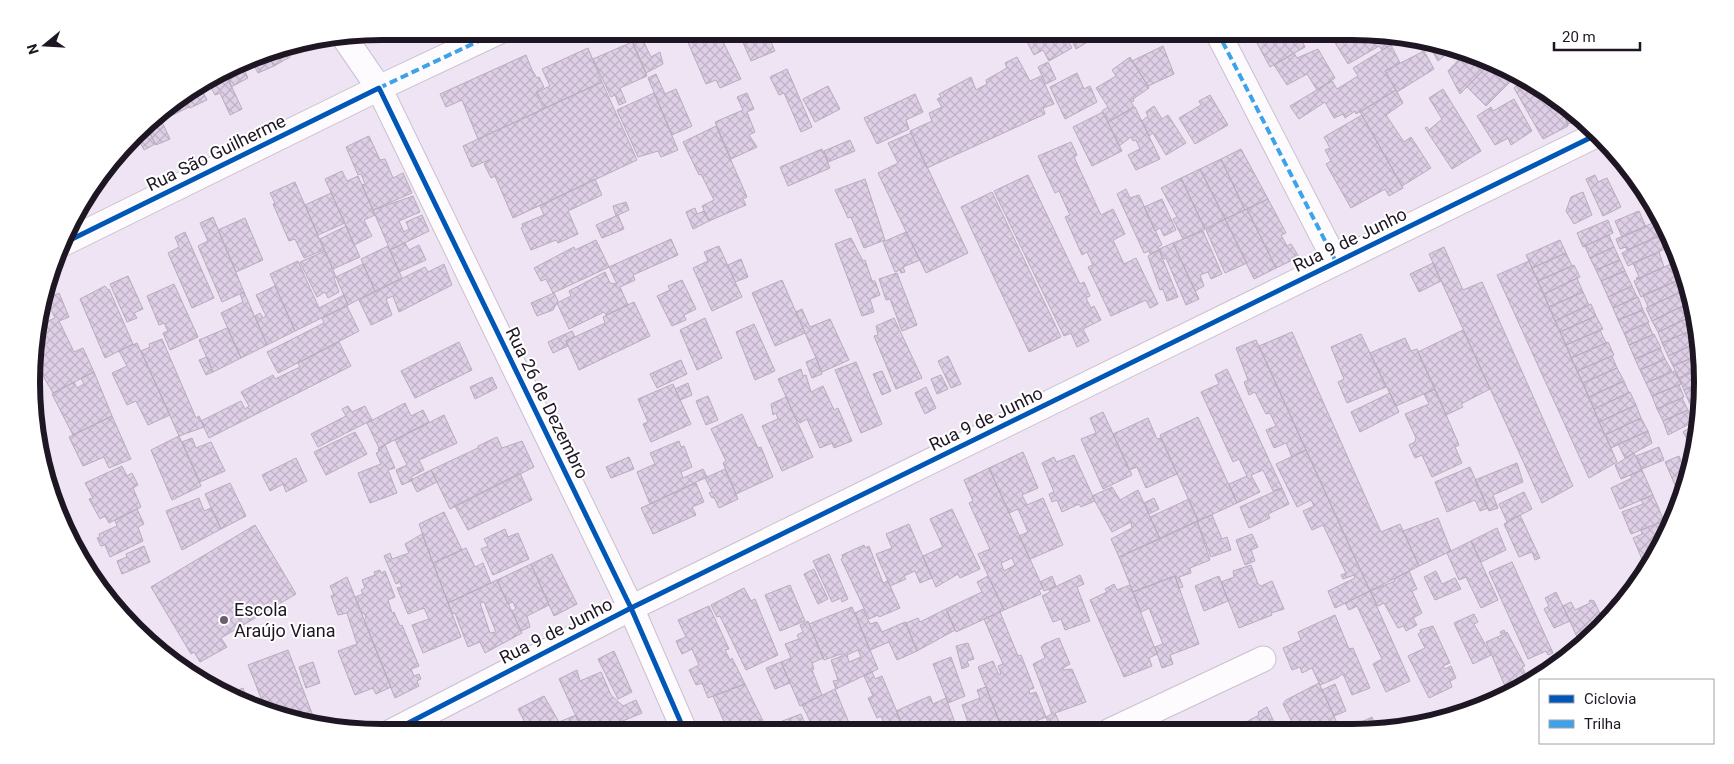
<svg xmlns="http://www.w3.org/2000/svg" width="1734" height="764" font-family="Roboto,sans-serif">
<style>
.building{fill:url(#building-cross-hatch);stroke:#b6adbb;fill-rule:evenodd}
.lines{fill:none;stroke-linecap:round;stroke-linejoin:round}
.minor-casing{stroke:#cac1ce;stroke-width:27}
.minor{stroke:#fdfbfd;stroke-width:25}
.quiet{stroke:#3da2ea;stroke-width:4;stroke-dasharray:8 4;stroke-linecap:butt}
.cycleway-casing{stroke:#fff;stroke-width:8}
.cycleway{stroke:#0057b8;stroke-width:5}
.poi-dot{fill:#685e6c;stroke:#fff;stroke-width:2}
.labels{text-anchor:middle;stroke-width:4;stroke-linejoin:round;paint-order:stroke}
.street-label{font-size:18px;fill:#1f1623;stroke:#fff}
.poi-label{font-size:18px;fill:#1f1623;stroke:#fff;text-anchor:start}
.rim{fill:none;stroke:#1f1623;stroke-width:6}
</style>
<defs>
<pattern id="building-cross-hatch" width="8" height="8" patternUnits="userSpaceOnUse" patternTransform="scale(1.25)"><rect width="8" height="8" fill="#decfe6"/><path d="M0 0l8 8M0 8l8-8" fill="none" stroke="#beb1c5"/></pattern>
</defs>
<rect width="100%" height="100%" fill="#efe4f4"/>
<path class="building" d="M683,31H718L741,79L720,88L716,80L706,84Z
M738,31H766L775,51L751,61Z
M961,31H985L966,41Z
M1037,31H1063L1072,48L1049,61L1043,50L1034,55L1025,38Z
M1067,31H1096L1086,37L1089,41L1076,49Z
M1112,31H1129L1130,33L1117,40Z
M1297,31L1305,47L1270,67L1251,32Z
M1339,31H1352L1401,39L1382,50L1379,46L1348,64L1331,36Z
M642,38L651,57L660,52L663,64L646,73L633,43Z
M318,42L300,52L296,45Z
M632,42L647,76L620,88L626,102L619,105L615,95L611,97L593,59Z
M1391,45L1400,63L1385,71L1396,90L1356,114L1355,111L1345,118L1343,114L1334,118L1325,102L1299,119L1290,106L1332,81L1337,89L1358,76L1353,68Z
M1433,45L1454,48L1438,61L1430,47Z
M1163,46L1174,74L1148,86L1132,61Z
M286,47L290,57L274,66L266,51Z
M588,48L602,82L545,108L537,92L550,86L542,69Z
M1318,49L1335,78L1317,90L1307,74L1287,85L1274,65L1294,53L1297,58Z
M266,51L274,66L258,73L250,58Z
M1424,51L1434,69L1397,92L1385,71Z
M1467,51L1491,62L1460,94L1448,71Z
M526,55L532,70L537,78L539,77L544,87L536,92L544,109L478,139L462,100L446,107L440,94Z
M1017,57L1030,81L1041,76L1054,104L1043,108L1045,114L927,168L910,131L932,121L929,113L942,107L937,99L941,97L939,94L971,77L976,90L987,84L986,80L1007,68L1005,63Z
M1130,57L1149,88L1133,99L1134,101L1131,102L1134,107L1108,122L1102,111L1108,107L1096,88L1116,76L1112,70Z
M1048,62L1056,79L1046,84L1038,67Z
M1491,62L1517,75L1486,106L1467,87Z
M241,63L248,78L231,87L224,70Z
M787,69L812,127L801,132L784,93L779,95L770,77Z
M224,70L242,109L230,115L220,93L215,95L206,78Z
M1077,73L1084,89L1090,86L1097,102L1065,119L1050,87Z
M656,74L665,94L676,89L692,126L672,135L648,78Z
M1524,77L1560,102L1568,126L1543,139L1514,88Z
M602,82L637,160L513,218L495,176L491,178L484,164L489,160L472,167L463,146Z
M199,84L207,100L190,108L183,95Z
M828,86L840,109L815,122L803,99Z
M1443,89L1481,151L1452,169L1425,128L1427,127L1429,130L1442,119L1429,98Z
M1396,90L1403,103L1386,115L1404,142L1411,137L1431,168L1402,186L1360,112Z
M654,93L678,150L661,157L658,151L638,157L617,110Z
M747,93L754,109L747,112L755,132L749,135L757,147L731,159L715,122L743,110L737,97Z
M915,94L923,112L906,120L909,129L877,144L864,118Z
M183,95L189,107L173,115L168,106Z
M1210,95L1228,125L1195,144L1179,118L1201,105L1199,101Z
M1514,99L1532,131L1511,145L1508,138L1495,145L1477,116L1491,107L1493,111Z
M1154,106L1162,119L1168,115L1186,143L1166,155L1153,133L1149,136L1142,121L1148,116L1146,112Z
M1566,106L1577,114L1580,120L1568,124L1562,107Z
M1135,107L1160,159L1136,170L1128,155L1140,149L1136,140L1133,141L1131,137L1119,146L1108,122Z
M160,112L165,121L162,122L170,139L156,145L146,125Z
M1103,112L1122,151L1092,166L1073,127Z
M1362,115L1403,188L1389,196L1385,189L1351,208L1326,164L1331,161L1325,150L1330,148L1324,137Z
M146,125L155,144L144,150L137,136Z
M716,126L747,197L743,199L746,205L709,221L702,206L714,200L701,174L699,175L683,142Z
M911,133L968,253L926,273L878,173L898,163L888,143Z
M369,136L380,160L385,159L393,178L403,173L412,193L373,210L362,185L365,184L361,174L358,175L346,147Z
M850,140L855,151L828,162L824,151Z
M1071,142L1077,155L1074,157L1101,215L1113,209L1125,234L1113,240L1124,264L1136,258L1158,304L1150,308L1146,300L1111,316L1088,267L1093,265L1087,252L1082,255L1065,217L1070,215L1059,191L1055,193L1038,156Z
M822,149L830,168L788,186L780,167Z
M1241,149L1268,199L1245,210L1221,159Z
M1221,159L1245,210L1225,219L1200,169Z
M1200,169L1225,219L1205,229L1181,178Z
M342,171L347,181L358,176L375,215L364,220L372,236L354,245L325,179Z
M1028,175L1080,284L1084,282L1090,296L1086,298L1091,308L1094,306L1101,320L1083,329L1089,341L1077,347L1071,333L1064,336L994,191Z
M1595,175L1598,182L1607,178L1621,207L1603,216L1586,179Z
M1181,178L1205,229L1183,239L1173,219L1177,217L1161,188Z
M595,179L602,195L568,211L578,234L558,243L556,240L531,250L521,228L523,227L522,224L544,215L540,206Z
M865,179L885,240L864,248L851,217L848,218L835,190Z
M295,182L324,250L304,258L295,239L289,241L273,204L275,203L270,193Z
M1639,182L1645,192L1640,193L1636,183Z
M1126,189L1130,198L1139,195L1162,245L1158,247L1159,250L1150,254L1149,251L1144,253L1117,194Z
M992,192L1061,337L1029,352L961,207Z
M1583,192L1592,215L1574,224L1566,211L1571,197Z
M331,193L345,223L318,235L305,205Z
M413,196L420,212L399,221L404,232L409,229L406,222L422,215L429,231L390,250L373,210Z
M1162,199L1176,230L1164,236L1160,228L1155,231L1144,207Z
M1268,199L1286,233L1281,235L1287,246L1291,244L1299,257L1276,268L1247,209Z
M626,202L629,210L616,216L613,206Z
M695,208L697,214L704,211L709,221L693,229L686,212Z
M1247,209L1276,268L1254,279L1225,219Z
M1639,211L1646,227L1622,237L1615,221Z
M618,215L624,229L602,238L596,225Z
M213,217L244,292L222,302L198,246L208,241L200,223Z
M245,218L263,260L236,272L218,230Z
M1225,219L1247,263L1225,273L1206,230Z
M1608,220L1613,233L1583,247L1577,233Z
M1655,222L1661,235L1627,250L1626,247L1620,249L1616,239Z
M346,226L360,257L333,269L320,239Z
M1203,231L1222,274L1211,279L1208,272L1200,275L1204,286L1195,291L1173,243Z
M185,232L214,298L192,308L168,253L179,247L175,237Z
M906,232L920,260L903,267L905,272L901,273L900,270L895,272L883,242Z
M1609,235L1614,247L1590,258L1585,246Z
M1661,235L1667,248L1628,266L1622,253Z
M851,238L863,261L865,260L872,281H875L880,295L870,299L874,312L862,316L835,244Z
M671,239L678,255L633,275L635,280L620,287L628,305L606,315L604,312L569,329L557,303L571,296L569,291L605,272L610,283L617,284L609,267Z
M596,240L609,267L553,293L546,279L541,281L534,268L574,247L575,250Z
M1560,240L1566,253L1532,268L1526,255Z
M405,243L409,250L419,245L426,260L399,272L390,250Z
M1173,243L1199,299L1186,305L1166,258L1164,259L1159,249Z
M388,246L402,278L375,291L361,259Z
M719,246L742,297L712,311L693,268L708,261L704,252Z
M1444,247L1463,290L1482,282L1573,486L1542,503L1429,254Z
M1614,247L1620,260L1596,270L1590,258Z
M1159,250L1178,297L1167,301L1163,289L1160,290L1148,256Z
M325,251L336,277L334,278L339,292L328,298L325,292L317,297L300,262Z
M1659,252L1664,267L1637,279L1636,278L1639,277L1633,263Z
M1566,253L1572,266L1538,281L1532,268Z
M741,259L748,277L735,282L728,265Z
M1620,260L1625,271L1601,281L1596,270Z
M298,261L319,308L344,295L348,305L295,331L270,274Z
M1529,261L1617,462L1589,478L1497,275Z
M1433,263L1441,281L1419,292L1410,274Z
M1673,263L1681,279L1641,297L1634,281Z
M363,264L375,291L348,305L336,277Z
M444,264L452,285L399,312L393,296L386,299L392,315L371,325L359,300L425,267L428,272Z
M1574,265L1580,277L1544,294L1538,281Z
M1625,271L1632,286L1608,297L1601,281Z
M897,273L917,325L902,331L890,299L886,300L879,279Z
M128,276L143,309L134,313L137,318L127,322L110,284Z
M1577,278L1583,292L1549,307L1544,294Z
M1681,279L1685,290L1648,307L1643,295Z
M682,280L696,309L684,315L686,320L672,326L657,296L670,290L668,286Z
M782,280L805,333L775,346L752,293Z
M174,284L198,337L170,350L163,333L168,331L164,323L159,325L147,296Z
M105,286L108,290L109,289L133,344L105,358L80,299Z
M275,286L295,331L267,345L255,316L260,313L263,318L266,316L256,295Z
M1632,286L1637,297L1613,308L1608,297Z
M1685,290L1691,302L1652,321L1646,308Z
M244,292L267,345L241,358L221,313L243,302L240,294Z
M1583,292L1589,305L1555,321L1549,307Z
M59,293L69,317L59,321L74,352L83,348L94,372L53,393L36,364L38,321L41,319L43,323L55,318L46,299Z
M554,293L558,301L553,310L537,316L531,303Z
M1638,297L1643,310L1618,320L1613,308Z
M634,302L650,336L579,370L566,341L605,323L603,317Z
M1691,302L1695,315L1658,332L1652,321Z
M1591,304L1596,316L1560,332L1555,321Z
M347,306L359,331L278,373L267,352L324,323L322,318Z
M802,309L810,327L830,319L849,360L822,372L796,312Z
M1643,310L1649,322L1624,333L1618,320Z
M1694,315L1697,328L1662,343L1658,332Z
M1596,316L1603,329L1566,345L1560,332Z
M705,318L722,358L697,370L680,330Z
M894,318L922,378L896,389L874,336L878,335L876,326Z
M1648,323L1653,335L1629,345L1624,333Z
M754,324L775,371L755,380L736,332Z
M227,328L241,358L213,372L199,340Z
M1697,328L1699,342L1668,356L1662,343Z
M1463,330L1490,389L1461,404L1463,407L1446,415L1418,352Z
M1600,330L1606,343L1571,358L1566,345Z
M572,331L575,337L566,341L568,346L553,353L548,342Z
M1292,332L1381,532L1400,524L1419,566L1370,591L1259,346Z
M1361,334L1386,387L1347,403L1338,382L1344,379L1331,347Z
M1654,334L1661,348L1635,359L1629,345Z
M1405,338L1411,351L1417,349L1435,389L1396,406L1370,353Z
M162,339L196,418L199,416L204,427L179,436L141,351L150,347L149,344Z
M1256,340L1306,450L1292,457L1286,443L1274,448L1266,430L1276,426L1270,413L1266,414L1255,392L1249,395L1244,382L1248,380L1236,348Z
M339,342L351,366L209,438L201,421L241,401L245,409L249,406L241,392L273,375L275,379L300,367L298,363Z
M459,342L472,370L415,398L401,371Z
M1608,342L1614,355L1577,371L1571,358Z
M1699,342L1701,354L1673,366L1668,356Z
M137,343L170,415L148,425L136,401L127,405L112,373L127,366L119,351Z
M1660,348L1665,359L1640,370L1635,359Z
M1701,354L1702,368L1679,378L1673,366Z
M948,356L961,384L951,388L938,361Z
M1612,356L1617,368L1583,383L1577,371Z
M207,357L213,372L206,375L199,360Z
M816,358L822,374L812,378L806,362Z
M1665,359L1672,371L1646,383L1640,370Z
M681,360L687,374L657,388L650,374Z
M856,362L882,424L861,433L835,370Z
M1617,368L1624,381L1589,397L1583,383Z
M1702,368L1701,383L1684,390L1679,378Z
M801,369L803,376L806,375L811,392L823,386L834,410L838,408L852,441L834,448L832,443L820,448L807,419L800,423L796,419L778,379Z
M1227,369L1282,488L1273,491L1263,470L1251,475L1260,492L1237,503L1229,484L1247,476L1239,459L1233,462L1201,392L1219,384L1215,375Z
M882,371L891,391L882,395L873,374Z
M1675,371L1681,384L1652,396L1646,383Z
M94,372L112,416L73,435L52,394L74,382L77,388L84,384L81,378Z
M941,375L948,389L937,394L931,379Z
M492,377L497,388L475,399L470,387Z
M1624,381L1629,393L1594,409L1589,397Z
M688,383L692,395L680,400L675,389Z
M1701,383V397L1689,402L1684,390Z
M673,384L691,424L651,442L643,424L648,422L638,399Z
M1679,385L1684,397L1657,409L1652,396Z
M926,387L936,408L925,414L915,393Z
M1435,389L1459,445L1455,447L1462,463L1432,477L1422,455L1415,458L1409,445L1415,442L1416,438L1405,414L1429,404L1424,394Z
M1630,392L1636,405L1599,422L1594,409Z
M1390,393L1399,412L1360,432L1351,412Z
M708,396L718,420L706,425L696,401Z
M786,397L813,457L782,471L762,426L778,419L776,413L773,415L771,404Z
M1701,397L1700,412L1695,414L1689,402Z
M1682,398L1688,410L1663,421L1657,409Z
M405,403L411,416L423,410L429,422L379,448L367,423Z
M1636,405L1641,418L1605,435L1599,422Z
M348,406L352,412L365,406L372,420L318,447L311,434L346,416L342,409Z
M1688,410L1693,422L1668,435L1663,421Z
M1103,412L1132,475L1103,489L1081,439L1096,433L1090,418Z
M742,414L758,448L761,447L773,477L736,494L723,463L726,461L711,429Z
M444,415L457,443L419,460L424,470L411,477L413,480L402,485L396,470L407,465L395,440Z
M112,416L131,459L109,468L104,457L83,466L69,437Z
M1198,417L1237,503L1198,521L1160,435Z
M1148,418L1157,439L1161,438L1177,474L1146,488L1137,467L1129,470L1113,434Z
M1641,418L1648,431L1611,448L1605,435Z
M1700,421V428L1696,444L1692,438L1688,441L1683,432Z
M1648,431L1652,443L1625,458L1618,444Z
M355,432L367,454L326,475L314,452Z
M179,436L201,486L172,500L151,450Z
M497,437L502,448L522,441L534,467L450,509L431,470L478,448V446Z
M192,438L196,448L211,442L225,471L200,482L182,442Z
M679,441L681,447L684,446L692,467L681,472L683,478L703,469L707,477L650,504L637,472L655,464L650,453Z
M385,445L395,468L388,470L397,493L370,503L358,473L381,464L376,453L379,452L378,449Z
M1659,447L1664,460L1642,469L1636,456Z
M1306,450L1370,591L1335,608L1328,591L1355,578L1354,575L1343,579L1341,575L1346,573L1323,525L1312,530L1303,511L1314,506L1311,500L1297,507L1276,464Z
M1023,452L1038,488L1022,495L1027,505L1043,498L1063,545L1030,559L1019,536L1028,532L1018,509L1009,513L989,468Z
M1634,453L1642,470L1621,479L1615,465Z
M1074,455L1095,501L1081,507L1079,504L1062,512L1057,500L1052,502L1049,494L1054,492L1042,463L1054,457L1056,462Z
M1679,456L1684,468L1689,466L1690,470L1684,495L1674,516L1669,504L1682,498L1680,495L1684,493L1680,483L1675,485L1665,462Z
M629,457L634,469L611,478L606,467Z
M296,458L307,481L286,492L283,484L270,491L262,475Z
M1517,463L1523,482L1493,495L1498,508L1489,511L1475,480Z
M122,466L127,476L132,473L138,485L133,488L141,507L109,523L105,516L100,519L89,499L93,498L85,483Z
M1470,467L1488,508L1480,511L1475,500L1447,512L1435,482Z
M989,468L1043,588L1039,590L1041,594L1004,610L978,554L990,549L969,503L973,501L964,480ZM1012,558L1015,565L1004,571L1001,563Z
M725,469L738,499L719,508L714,497L712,498L709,493L712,492L705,478Z
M431,470L437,482L417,492L411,480Z
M1642,470L1653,495L1620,509L1611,488L1632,478L1630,475Z
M520,473L532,500L468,530L455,506Z
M230,483L246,516L221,529L205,494Z
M696,483L704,502L692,507L696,515L653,534L641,508Z
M1112,487L1120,500L1138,490L1160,539L1119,557L1111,539L1132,528L1131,522L1112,532L1092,496Z
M1282,488L1289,504L1268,514L1270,518L1249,528L1240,507Z
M1524,492L1532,509L1507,522L1499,504Z
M1653,495L1664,521L1631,534L1622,512L1643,504L1641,500Z
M199,498L204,511L211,508L221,529L182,550L166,511Z
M1154,498L1159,509L1149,514L1144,503Z
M1189,499L1198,521L1160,539L1150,517Z
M137,509L144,524L138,527L143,541L110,557L105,545L101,546L97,538L100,537L99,534L117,526L115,520Z
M952,509L980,569L960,578L958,574L936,587L923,556L943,547L930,519Z
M444,512L462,550L433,563L419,524Z
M1212,515L1222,539L1227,537L1231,550L1211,557L1197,521Z
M1520,515L1540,558L1535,560L1532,552L1519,557L1504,524Z
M1438,518L1451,551L1419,566L1403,531Z
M1197,521L1210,560L1190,568L1191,573L1179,577L1183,587L1179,588L1175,576L1133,592L1119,557Z
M1664,521L1668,528L1656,553L1642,559L1633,538L1642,534L1641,530Z
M909,524L932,578L920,583L915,571L904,576L906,579L890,586L876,554L892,548L886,534Z
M255,525L296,594L221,638L227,647L200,662L194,652L191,654L151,587Z
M1497,528L1506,550L1481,562L1471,541Z
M505,529L508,537L518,533L529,559L493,575L481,549L488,546L484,539Z
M422,534L461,637L423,653L412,625L429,619L424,608L408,614L397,588L402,587L400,582L396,584L384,556L390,553L392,559L409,553L405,544Z
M1252,534L1258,547L1251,550L1255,561L1245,565L1236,540Z
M1471,541L1498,600L1481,608L1466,577L1459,580L1447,553Z
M864,545L865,548L869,546L883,583L888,581L900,608L879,617L878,615L869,619L841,559L843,558L842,555Z
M144,546L150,562L122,574L117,561L127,557L126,554Z
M466,548L475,567L483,563L491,583L448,603L433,563Z
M552,554L577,604L554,616L531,564Z
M829,554L848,599L842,602L841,598L832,602L813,561Z
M1653,558L1647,570L1643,562Z
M1512,562L1553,653L1548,655L1546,651L1528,659L1489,572Z
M531,564L549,605L527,616L530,627L521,631L512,611L516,609L513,602L508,604L497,580Z
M1251,565L1258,584L1261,586L1272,581L1284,609L1271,613L1272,615L1239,628L1221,582L1234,577L1233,571Z
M98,568L108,589L105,590L90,571Z
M814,569L828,599L818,604L804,574Z
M380,570L381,573L385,571L395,597L388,600L392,613L394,612L400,626L402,625L419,666L411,669L414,676L419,674L421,679L417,681L419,686L395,698L364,620L366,618L364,613L362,614L355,597L363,594L361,590L365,588L362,580L375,575L374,572Z
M1409,571L1417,589L1412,591L1422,613L1413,618L1417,625L1406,631L1404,626L1398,628L1384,603L1378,606L1370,591L1395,581L1394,579Z
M1436,571L1442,584L1455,578L1461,589L1435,600L1424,577Z
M1080,575L1084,584L1077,587L1090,621L1065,630L1061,619L1053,622L1042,596L1050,592L1049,590Z
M988,576L1004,610L956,632L946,609L982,592L977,582Z
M1052,576L1056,586L1044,591L1040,582Z
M1175,576L1199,644L1170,655L1173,664L1162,668L1155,647L1163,644L1149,608L1141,612L1133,592Z
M1219,576L1228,601L1204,611L1195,586Z
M347,577L391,687L376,694L373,688L355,695L338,651L357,644L347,613L338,615L331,596L334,595L330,586Z
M497,580L522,633L485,653L480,642L468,647L455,613L452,614L448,603ZM484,602L496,632L490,633L480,603Z
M1114,584L1117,590L1130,585L1157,654L1149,658L1152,666L1124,677L1090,600L1107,592L1105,589Z
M790,585L805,621L780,631L765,595Z
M744,588L751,601L755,599L778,655L746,670L720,616L717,617L711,605Z
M1370,591L1410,681L1386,692L1373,664L1382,659L1357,606L1349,610L1345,603Z
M1631,591L1615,608L1611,600Z
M1556,592L1570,621L1554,628L1544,609L1549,606L1545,598Z
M1591,600L1594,601L1603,620L1596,628L1577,637L1563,606L1571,602L1575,610L1590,603L1589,601Z
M709,606L729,649L725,650L730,660L732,658L745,684L708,698L702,683L696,685L689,670L699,665L692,649L682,654L676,641L686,637L678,620Z
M852,607L878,669L836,689L833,681L838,680L831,660L842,656L841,654L824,660L809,624ZM858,650L861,657L849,662L847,655Z
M863,609L870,624L877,622L882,632L905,622L917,651L897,660L889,642L870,650L855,613Z
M946,609L955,630L917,651L906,623L918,618L920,622Z
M1000,612L1018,656L1021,655L1034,688L1029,690L1030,694L1036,692L1046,717L1011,731H1003L978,667L993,661L999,675L1001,674L998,666L1003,664L984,619Z
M1474,614L1478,622L1474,624L1491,655L1473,664L1454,623Z
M1335,615L1349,649L1353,648L1370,688L1352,695L1344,676L1341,674L1339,677L1320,685L1312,668L1302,673L1300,667L1292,670L1283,648L1301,640L1298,632Z
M808,621L823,658L812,663L814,669L812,670L822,695L800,706L781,662L791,658L785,644L799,639L797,635L803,632L800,625Z
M1433,626L1450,663L1443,666L1445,669L1451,666L1456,678L1450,681L1452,687L1429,698L1408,656L1425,648L1418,634L1421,632L1420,630Z
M1504,630L1505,633L1507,632L1525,666L1522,667L1529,681L1508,693L1486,642L1502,635L1500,632Z
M1059,638L1070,664L1063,668V670L1072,669L1086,702L1055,713L1061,726L1051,731L1046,717L1052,714L1033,664L1045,658L1041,647L1044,644Z
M968,643L974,659L967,661L969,666L962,669L956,646Z
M288,650L313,716L304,720L267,713L248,665Z
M614,651L632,692L618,699L598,659Z
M951,657L965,696L948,703L933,664Z
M313,662L320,683L306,688L299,667Z
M781,662L790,683L775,689L766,668Z
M577,670L580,681L601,672L611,695L623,706L636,700L642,713L596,732H589L585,721L579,723L559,679Z
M872,672L875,679L882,676L904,729L891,731L890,728L886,729L881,716L877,718L868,698L873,696L864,676Z
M1319,683L1337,723L1323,730H1296L1283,704L1286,700Z
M745,684L764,723L745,732H717L716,728L725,724L713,696Z
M1335,684L1346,711L1334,716L1322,690Z
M986,687L1003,731H960L970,728L962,705L980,698L977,690Z
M243,688L250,706L226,695Z
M835,689L852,730L842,731L840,727L829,731H815L802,705Z
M544,696L559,722L576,715L584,732H530L518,709Z
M930,696L933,704L946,698L958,731H925L922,725L905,731L896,711Z
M1267,707L1278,730H1239L1237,727L1259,715L1258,712Z
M801,714L808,731L767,732L766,729L777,723Z
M1372,717L1377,729L1386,725L1388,730H1344Z
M764,723L767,732H745Z"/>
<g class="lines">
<g class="minor-casing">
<path id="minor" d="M1217,31L1336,262
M344,37L379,88L631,608L685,732
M64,243L379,88L500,31
M1110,731L1263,659
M389,733L631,608L1598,134"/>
</g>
<use href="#minor" class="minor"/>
<path class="quiet" d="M1217,31L1336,262
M379,88L500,31"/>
<g class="cycleway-casing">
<path id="cycleway" d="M64,243L379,88L631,608L685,732
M389,733L631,608L1598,134"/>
</g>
<use href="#cycleway" class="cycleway"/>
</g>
<circle class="poi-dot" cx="224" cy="620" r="5"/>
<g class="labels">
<g class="street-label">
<text transform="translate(216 153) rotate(-26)" y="6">Rua São Guilherme</text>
<text transform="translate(1350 240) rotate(-26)" y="6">Rua 9 de Junho</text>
<text transform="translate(547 403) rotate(64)" y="6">Rua 26 de Dezembro</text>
<text transform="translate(986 419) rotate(-26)" y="6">Rua 9 de Junho</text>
<text transform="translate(556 631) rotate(-27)" y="6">Rua 9 de Junho</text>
</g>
<g class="poi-label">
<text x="234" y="616">Escola<tspan x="234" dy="21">Araújo Viana</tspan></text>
</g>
</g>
<path d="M0 0H1734V764H0ZM382 40H1352A342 342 0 0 1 1694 382V382A342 342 0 0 1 1352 724H382A342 342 0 0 1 40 382V382A342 342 0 0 1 382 40Z" fill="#fff" fill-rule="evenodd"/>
<path class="rim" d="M382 40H1352A342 342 0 0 1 1694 382V382A342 342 0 0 1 1352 724H382A342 342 0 0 1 40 382V382A342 342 0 0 1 382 40Z"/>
<rect x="1539" y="679" width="175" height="65" fill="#ffffff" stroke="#a5a2a7"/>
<rect x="1549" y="695" width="25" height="8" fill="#0057b8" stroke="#a5a2a7"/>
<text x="1584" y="704" font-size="15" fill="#1f1623">Ciclovia</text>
<rect x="1549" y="720" width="25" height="8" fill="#3da2ea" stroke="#a5a2a7"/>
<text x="1584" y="729" font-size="15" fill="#1f1623">Trilha</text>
<g transform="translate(45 45) rotate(252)" stroke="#ffffff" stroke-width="4" paint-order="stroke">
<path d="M0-4L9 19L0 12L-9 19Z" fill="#1f1623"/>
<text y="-8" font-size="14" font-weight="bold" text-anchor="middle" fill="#1f1623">N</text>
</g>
<path d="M1554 42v8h86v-8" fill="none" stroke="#1f1623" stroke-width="2.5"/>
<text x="1562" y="42" font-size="15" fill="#1f1623" stroke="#ffffff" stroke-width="4" paint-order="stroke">20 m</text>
</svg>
